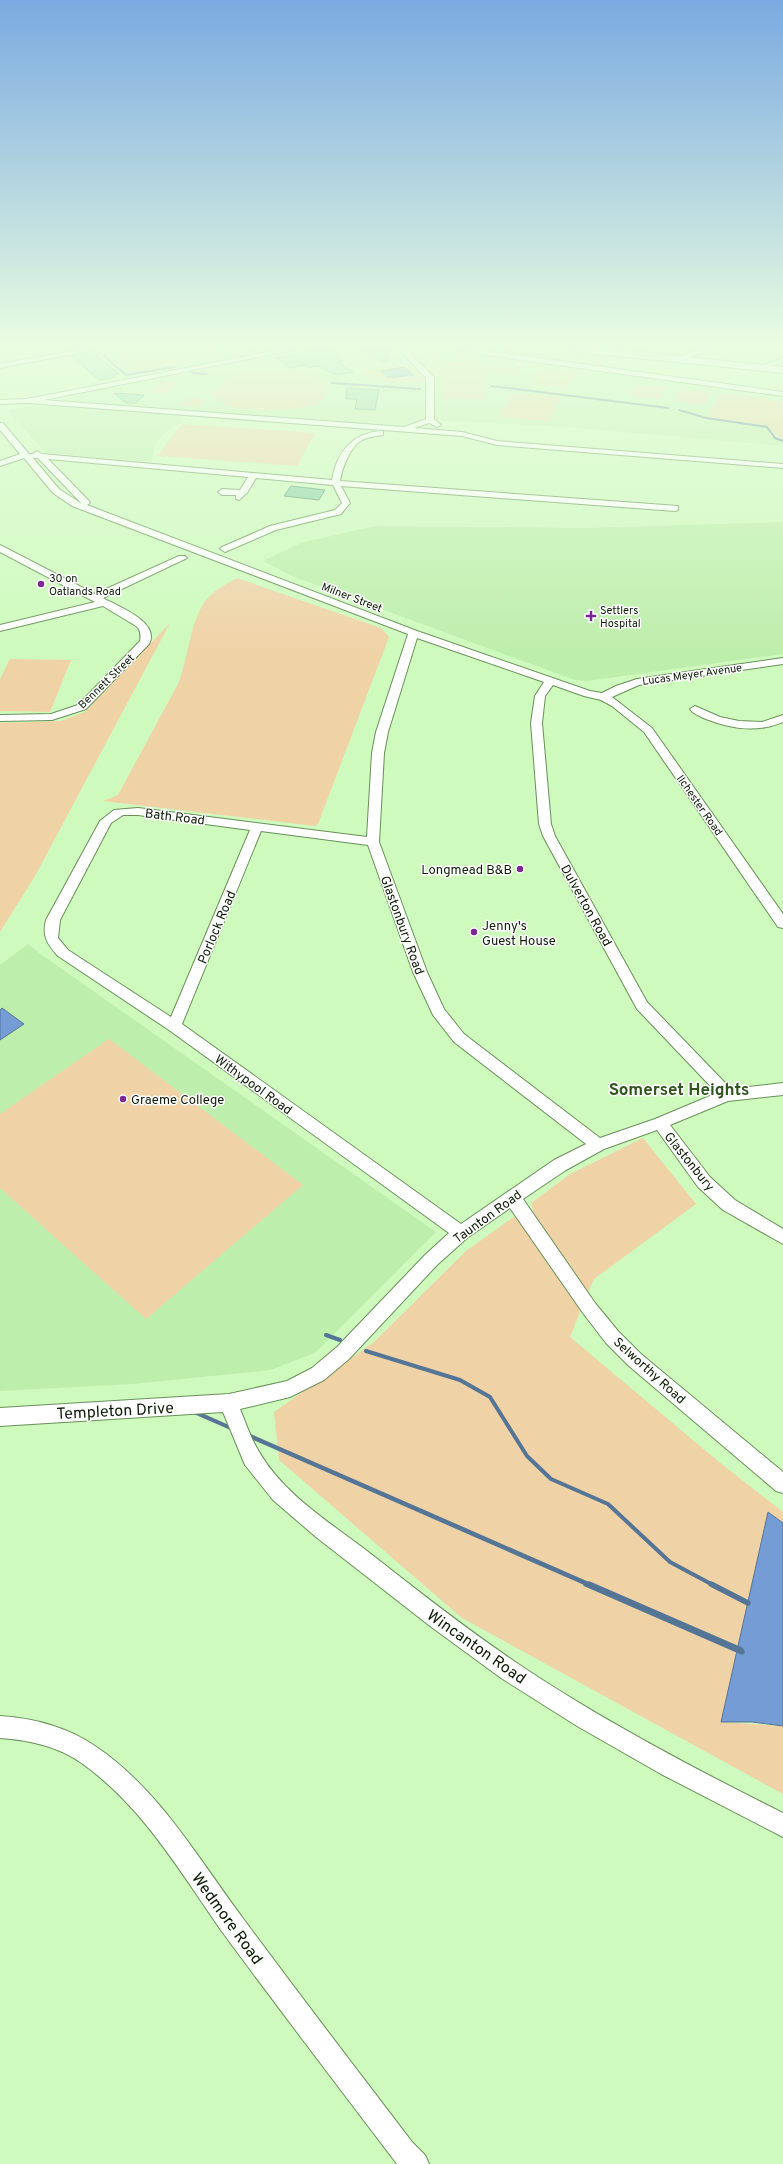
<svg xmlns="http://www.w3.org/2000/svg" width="783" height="2164" font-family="Overpass,sans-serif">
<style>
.built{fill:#beeeac}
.green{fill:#f0d2a7}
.water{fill:#759cd4;stroke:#557596}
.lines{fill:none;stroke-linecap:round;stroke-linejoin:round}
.stream-far2{stroke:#557596;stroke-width:2}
.stream-far1{stroke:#557596;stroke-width:4}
.stream{stroke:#557596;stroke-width:5.5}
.building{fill:#8ad0a6;stroke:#52966f}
.street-casing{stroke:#689058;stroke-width:2}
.secondary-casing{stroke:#689058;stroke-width:2}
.street{fill:#fff;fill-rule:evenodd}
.secondary{fill:#fff;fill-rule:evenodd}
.poi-dot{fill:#7c2796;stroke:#fff;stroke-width:1.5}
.labels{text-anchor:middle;stroke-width:3;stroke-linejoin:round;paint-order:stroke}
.far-poi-label{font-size:11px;fill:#0b1b05;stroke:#fff;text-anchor:start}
.far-street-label{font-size:11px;fill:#0b1b05;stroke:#fff}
.street-label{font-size:13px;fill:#0b1b05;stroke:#fff}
.poi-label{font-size:13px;fill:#0b1b05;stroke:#fff;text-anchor:start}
.near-street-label{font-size:16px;fill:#0b1b05;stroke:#fff}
.district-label{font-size:17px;font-weight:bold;fill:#2f541e;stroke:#fff}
</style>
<rect width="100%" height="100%" fill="#cefabd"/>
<path class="built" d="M92,348H278L124,377Z
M320,348H387L400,357L424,379V382L419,383L420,386L424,387V417L404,424L335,422L66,401V396Z
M409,348H434L783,397V446L566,427L436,420L434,418L433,376L409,351Z
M732,348H780L783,350V359L766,363Z
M47,406L179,416L184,423L173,425L156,442L151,462L46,453L8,411L21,407Z
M783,522V654L587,681L575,680L294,577L263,561L301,543L374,526L588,528Z
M28,944L42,955L436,1232L315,1353L270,1370L133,1384L0,1391V965Z"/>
<path class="green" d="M111,348H211L221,357L137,372Z
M506,348H542L606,354L601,366L598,367L505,354Z
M429,350L442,363L465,361L455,351L480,354L481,362L488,365L513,369L518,364L483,355L526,362L516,374L484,370L486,400L442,399L441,376H435L414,352Z
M410,364L423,375L424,382H386L382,378L372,380L363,372L387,366Z
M542,368L578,372L567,388L531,384Z
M253,372C273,371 316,369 328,387C327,392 326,397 322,400C307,413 235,414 219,402C217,401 215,398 213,396C220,378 235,375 253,372Z
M161,381L177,382L167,394L151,393Z
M636,384L666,387L659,399L629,395Z
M681,389L711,393L705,405L675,401Z
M512,393L560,397L549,422L500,417Z
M719,393L783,401V439H780L767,425L709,417Z
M186,398L204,399L198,407L179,405Z
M182,424L315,433L297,466L157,456Z
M237,578L381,628L389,637L318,824L315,826L103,801L118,795L178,684C189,658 190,616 209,597C216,589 228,583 237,578Z
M170,623L35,876L0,932V723L61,721L85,712Z
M10,659L71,660L50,712L0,711V679Z
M109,1039L303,1185L146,1319L0,1188V1114Z
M643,1138L696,1204L594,1279L588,1293L536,1220L531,1203L570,1174Z
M515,1216L582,1307L570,1337L719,1462L783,1512V1523L768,1513L721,1722L783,1726V1794L462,1618L279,1460L274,1412L374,1342L466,1251Z"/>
<path class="water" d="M405,367L413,375L389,378L380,371Z
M2,1008L24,1024L0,1040V1010Z
M768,1512L783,1523V1726L752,1722H721Z"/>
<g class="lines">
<path class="stream-far2" d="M104,356L126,375L175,367
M192,373L207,374
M332,383L420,389
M491,386L668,408
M679,410L706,418L767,427L775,438L783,441"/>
<path class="stream-far1" d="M326,1335L340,1340
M366,1351L460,1380L490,1397L527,1456L551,1479L608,1504L670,1562L713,1585
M194,1412L233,1429
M195,1412L233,1429
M247,1435L589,1585
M248,1435L591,1585"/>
<path class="stream" d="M586,1584L742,1652
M589,1584L741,1650
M711,1584L748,1603"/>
</g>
<path class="building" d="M360,348H387L388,361L382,362Z
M325,349L343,361L338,362L353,372L336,375L318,366L308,368L305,365L290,368L277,358Z
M93,352L119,374L114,375L116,377L99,380L71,356Z
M347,388L379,390L375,410L355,409L357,399H346Z
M114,393L144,395L136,403H126Z
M291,486L325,490L319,500L284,496Z"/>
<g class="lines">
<g class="street-casing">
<path id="street" d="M88,348L94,350L0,368V364Z
M288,348H304L44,400L404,427L426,419V378L405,356L402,348H409L410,354L434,377V419L441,425L437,427L429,423L414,428L462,432L497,441L783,464V468L497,445L462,436L27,403L0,404V400L27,399Z
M450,348H469L497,353L499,348H506L503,353L783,392V396L499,357Z
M708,348H721L678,360L674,358Z
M783,358V362L763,369L759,367Z
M0,423H3L29,454H33L37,451L42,454L332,480C337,452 351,434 380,431H383V435C376,436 368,437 362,440C350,447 342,468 340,481L678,506V510L675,511L341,486L350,503L341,514L276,530L225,552L220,549L222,547L270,526L335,510L342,503L333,485L256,478L247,493L239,500L236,499V495H222L218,492L222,489L240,490L248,477L48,459L89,501L90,503L87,505L417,631L590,691L602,693L616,686L637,679L783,658V664L639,685L612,697L652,728L783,914V928L778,927L644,732L612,706L601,700L584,696L553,685L545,696L542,723L551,824L555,836L647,1002L731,1089L783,1083V1095L728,1101L670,1125L710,1177L735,1200L783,1229V1244L723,1210L698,1187L657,1130L604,1149L566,1170L523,1199L595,1303L618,1331L641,1354L783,1472V1493L776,1491L629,1366L606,1343L583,1313L510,1208L467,1238L437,1265L349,1359L324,1380L290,1397L240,1409C246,1423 250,1437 258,1450C285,1498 338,1527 380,1561C432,1602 485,1643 541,1679C619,1729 701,1772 783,1813V1837L661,1774L577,1726L501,1678L430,1626L316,1537L273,1500L245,1465L223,1412L0,1426V1408L229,1394L287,1381L312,1368L337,1347L425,1255L449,1233L169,1030L58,956C47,944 42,936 46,920L100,821L114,810L138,808L367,837L372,753L376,732L408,634L72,506L53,493L24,458L0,466V461L20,454L0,430ZM33,458H38L82,504L59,489ZM417,638L544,682L535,696L531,723L539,824L543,836L637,1009L717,1093L655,1119L600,1138L464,1034L444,1009L427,972L379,842L384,753L388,732ZM123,815H138L250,830L171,1017L68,950L58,938L60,920L111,823ZM261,831L368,845L413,972L433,1015L454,1042L586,1144L554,1160L461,1224L182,1024Z
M0,545L95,594L179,556H185L187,558L103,598C117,606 161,622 149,644L86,709L52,720L0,721V715L51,714L78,705L140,641C141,635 141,630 136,626L103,606L0,631V625L95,602L0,552Z
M695,706L720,717L739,721L762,722L783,715V722C758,733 731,729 706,719C700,716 693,714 690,709Z
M0,1716C33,1718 67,1727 95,1746C158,1788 198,1858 242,1917C298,1993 355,2067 412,2142L425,2155L429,2164H397L394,2160C337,2085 279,2009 223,1933C181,1873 142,1805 80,1762C57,1746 28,1740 0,1738Z"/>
</g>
<g class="secondary-casing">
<path id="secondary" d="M563,348H601L783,367V373L568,351Z"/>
</g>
<use href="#street" class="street"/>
<use href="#secondary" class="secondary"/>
</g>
<linearGradient id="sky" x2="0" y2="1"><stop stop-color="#7aaae0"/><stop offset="0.53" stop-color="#e9fde1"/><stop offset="1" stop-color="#e9fde1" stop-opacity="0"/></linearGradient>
<rect width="783" height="651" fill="url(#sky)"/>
<g class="poi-dot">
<circle cx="41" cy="584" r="4"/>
<path d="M589 610h4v4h4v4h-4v4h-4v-4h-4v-4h4z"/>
<circle cx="520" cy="869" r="4"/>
<circle cx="474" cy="932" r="4"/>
<circle cx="123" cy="1099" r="4"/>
</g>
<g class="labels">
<g class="far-poi-label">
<text x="49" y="582">30 on<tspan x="49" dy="13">Oatlands Road</tspan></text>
<text x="600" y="614">Settlers<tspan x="600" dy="13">Hospital</tspan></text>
</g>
<g class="far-street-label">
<text transform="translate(352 597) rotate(21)" y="4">Milner Street</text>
<text transform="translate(692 674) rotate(-8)" y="4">Lucas Meyer Avenue</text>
<text transform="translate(106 681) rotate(-44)" y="4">Bennett Street</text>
<text transform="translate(700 805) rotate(55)" y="4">Ilchester Road</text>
</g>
<g class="street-label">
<text transform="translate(175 816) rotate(7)" y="5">Bath Road</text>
<text transform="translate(587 905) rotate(61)" y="5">Dulverton Road</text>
<text transform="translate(403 925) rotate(70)" y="5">Glastonbury Road</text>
<text transform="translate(216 927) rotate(-67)" y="5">Porlock Road</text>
<text transform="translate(254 1084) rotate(36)" y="5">Withypool Road</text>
<text transform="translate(690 1161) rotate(51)" y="5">Glastonbury</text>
<text transform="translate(487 1216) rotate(-36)" y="5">Taunton Road</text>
<text transform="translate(650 1370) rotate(42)" y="5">Selworthy Road</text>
</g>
<g class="poi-label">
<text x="512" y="874" text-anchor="end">Longmead B&amp;B</text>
<text x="482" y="930">Jenny's<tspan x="482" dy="15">Guest House</tspan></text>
<text x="131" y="1104">Graeme College</text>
</g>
<g class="near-street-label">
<text transform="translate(115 1410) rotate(-3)" y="6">Templeton Drive</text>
<text transform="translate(477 1646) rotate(35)" y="6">Wincanton Road</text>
<text transform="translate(228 1918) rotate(54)" y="6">Wedmore Road</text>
</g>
<g class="district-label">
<text x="679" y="1095">Somerset Heights</text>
</g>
</g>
</svg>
